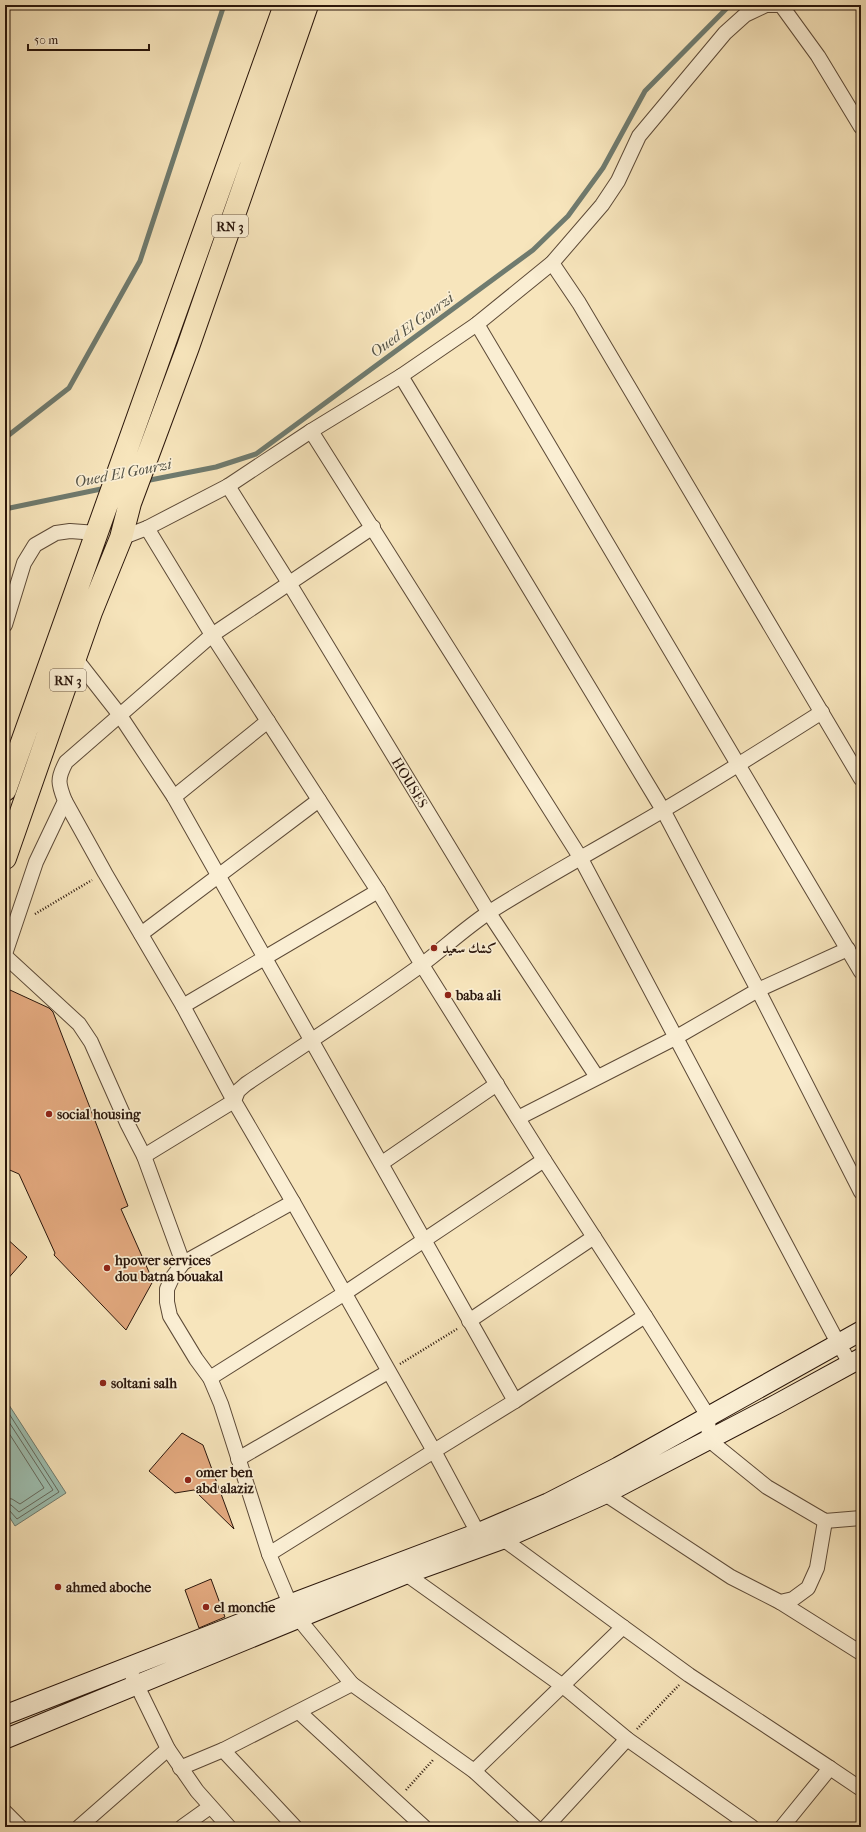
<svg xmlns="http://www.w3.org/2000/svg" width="866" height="1832" font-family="'IM FELL French Canon',Amiri,serif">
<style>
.water{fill:#9dbfb1;stroke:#6f7b6f}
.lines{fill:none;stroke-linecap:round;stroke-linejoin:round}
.shore{stroke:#646a5e;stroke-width:1}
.stream{stroke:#6f7b6f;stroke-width:5}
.building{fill:#e3a97f;stroke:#2a160b}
.street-casing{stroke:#5d4a37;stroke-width:16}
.secondary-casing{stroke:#2a160b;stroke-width:21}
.highway-casing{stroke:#2a160b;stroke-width:24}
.path{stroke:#2a160b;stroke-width:2.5;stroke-dasharray:1 2;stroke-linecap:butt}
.street{stroke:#faeed3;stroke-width:14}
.secondary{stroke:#faeed3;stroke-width:19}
.highway{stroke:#f7e5bc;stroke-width:22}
.poi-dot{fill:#8f2418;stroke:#faeed3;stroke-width:1.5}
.labels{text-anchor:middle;stroke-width:3.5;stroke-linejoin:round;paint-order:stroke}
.shield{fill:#faeed3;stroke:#685747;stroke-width:1}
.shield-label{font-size:13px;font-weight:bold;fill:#2a160b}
.street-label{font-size:14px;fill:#2a160b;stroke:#faeed3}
.poi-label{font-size:14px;font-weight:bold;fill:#2a160b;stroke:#faeed3;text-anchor:start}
.water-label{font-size:15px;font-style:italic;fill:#525145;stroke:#faeed3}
</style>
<rect width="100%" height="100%" fill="#f7e5bc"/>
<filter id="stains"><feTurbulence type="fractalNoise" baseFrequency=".005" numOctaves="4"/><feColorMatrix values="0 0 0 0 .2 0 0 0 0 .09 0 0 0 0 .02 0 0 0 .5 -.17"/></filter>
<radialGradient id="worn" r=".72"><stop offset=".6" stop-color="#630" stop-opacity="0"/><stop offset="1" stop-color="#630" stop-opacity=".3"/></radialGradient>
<path class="water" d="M9,1405L66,1493L15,1526L5,1510V1409Z"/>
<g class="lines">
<path class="shore" d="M5,1411L8,1412L59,1492L17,1519L9,1510L5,1509
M5,1416L53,1490L19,1512L11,1505L5,1504
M5,1427L44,1488L20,1504L12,1499L5,1498"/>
<path class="stream" d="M5,438L69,388L140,261L224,5
M145,481L216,467L256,454L533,250L568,216L603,168L645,91L730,5
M5,509L106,488"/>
</g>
<path class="building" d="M10,990L49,1008L53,1012L128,1206L121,1209L153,1281L126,1330L54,1255L55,1253L19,1174L5,1168V1003Z
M5,1237L27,1257L5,1282Z
M182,1433L203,1445L234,1529L194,1490L175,1493L149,1471Z
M211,1579L225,1617L199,1628L185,1590Z"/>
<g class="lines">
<g class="street-casing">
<g id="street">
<path d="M552,263L579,303L861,779"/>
<path d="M477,324L861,972"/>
<path d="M401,376L663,810L758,990L861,1192"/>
<path d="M311,431L580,857L838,1343L850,1363"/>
<path id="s1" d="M228,486L289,583L489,913L597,1077"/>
<path d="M147,528L214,638L378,891L422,965L544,1160L645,1316"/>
<path d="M121,538L147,528L228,486L311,431L401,376L477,324L552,263L602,205L618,181L639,136L725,33L745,15L766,5H781L818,56L861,127"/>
<path d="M5,625L24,563L35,545L56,533L70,531L97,533"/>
<path d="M76,659L119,714L174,797L515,1401"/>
<path d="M174,797L268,721"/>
<path d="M65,801L105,873L183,1006L234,1101L293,1202L434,1451L515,1401L645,1316L708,1416L709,1440L767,1487L825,1521L861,1518"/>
<path d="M141,934L319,800"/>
<path d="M5,954L36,862L65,801C58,783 57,779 66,762L212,635L373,527"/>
<path d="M5,956L79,1024L91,1042L127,1123L144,1156L183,1263"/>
<path d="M183,1006L378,891"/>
<path d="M518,1118L675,1038L758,990L848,949"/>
<path d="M144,1156L234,1101L238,1091L246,1084C304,1045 363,1007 420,966C443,949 464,929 488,913C535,883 583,857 631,829C696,792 759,752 822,712"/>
<path d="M382,1163L497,1084"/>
<path d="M469,1321L594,1237"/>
<path d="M210,1378L345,1293L544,1160"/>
<path d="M238,1459L388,1372"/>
<path d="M605,1494L731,1577L780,1602L793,1599L808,1588L817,1568L825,1521"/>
<path d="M269,1554L221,1404L210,1378L196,1359L170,1316L167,1302V1289L172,1278L183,1263L293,1202"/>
<path d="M403,1568L406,1574L563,1686L627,1739L752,1827"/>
<path d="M780,1602L861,1653"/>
<path d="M623,1627L689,1675L830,1768L782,1827"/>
<path d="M352,1684L474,1771L535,1827"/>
<path d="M299,1712L424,1827"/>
<path d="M168,1749L197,1791L229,1827"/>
<path d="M223,1750L352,1684L298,1618L290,1604L269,1554L434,1451L478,1533"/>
<path d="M180,1768L223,1750L295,1827"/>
<path d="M830,1768L861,1789"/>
<path d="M474,1771L623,1627L503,1539"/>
<path d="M5,1812L20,1827"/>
<path d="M79,1827L168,1749L128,1667"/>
<path d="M182,1827L210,1807"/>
<path d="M546,1827L627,1739"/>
</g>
</g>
<g class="secondary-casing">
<path id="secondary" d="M5,1715L290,1604L478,1533L548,1503L618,1467L861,1331
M5,1739L406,1574L503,1539L574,1508L605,1494L777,1404L861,1358"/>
</g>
<g class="highway-casing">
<path id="highway" d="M5,790L285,5
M5,858L91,612L121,538L130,503L188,347L307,5"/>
</g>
<path class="path" d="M35,914L92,880
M400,1364L457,1329
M637,1729L679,1685
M406,1790L433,1760"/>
<use href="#street" class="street"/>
<use href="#secondary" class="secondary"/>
<use href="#highway" class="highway"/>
</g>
<g class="poi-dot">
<circle cx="434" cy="948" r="4"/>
<circle cx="448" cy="995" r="4"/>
<circle cx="49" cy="1114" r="4"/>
<circle cx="107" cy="1268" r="4"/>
<circle cx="103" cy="1383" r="4"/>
<circle cx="188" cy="1480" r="4"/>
<circle cx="58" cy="1587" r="4"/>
<circle cx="206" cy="1607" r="4"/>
</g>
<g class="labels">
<g class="shield">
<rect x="212" y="215" width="36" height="22" rx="3"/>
<rect x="50" y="669" width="36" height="22" rx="3"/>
</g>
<g class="shield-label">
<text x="230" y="231">RN 3</text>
<text x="68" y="685">RN 3</text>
</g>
<g class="street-label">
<text dy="5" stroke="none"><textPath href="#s1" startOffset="348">HOUSES</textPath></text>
</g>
<g class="poi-label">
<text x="442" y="953">كشك سعيد</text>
<text x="456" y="1000">baba ali</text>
<text x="57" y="1119">social housing</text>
<text x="115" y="1265">hpower services<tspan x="115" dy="16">dou batna bouakal</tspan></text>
<text x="111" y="1388">soltani salh</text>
<text x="196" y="1477">omer ben<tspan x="196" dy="16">abd alaziz</tspan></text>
<text x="66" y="1592">ahmed aboche</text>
<text x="214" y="1612">el monche</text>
</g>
<g class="water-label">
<text transform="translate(412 325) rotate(-36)" y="5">Oued El Gourzi</text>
<text transform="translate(123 473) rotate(-11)" y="5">Oued El Gourzi</text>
</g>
</g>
<rect width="866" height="1832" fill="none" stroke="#f7e5bc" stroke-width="20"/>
<rect x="6" y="6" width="854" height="1820" fill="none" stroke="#2a160b" stroke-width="2"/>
<rect x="10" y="10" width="846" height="1812" fill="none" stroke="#2a160b"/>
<path d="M28 44v6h121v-6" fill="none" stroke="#2a160b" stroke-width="2"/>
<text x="34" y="44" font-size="12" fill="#2a160b" stroke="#faeed3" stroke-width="3" paint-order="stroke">50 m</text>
<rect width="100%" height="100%" filter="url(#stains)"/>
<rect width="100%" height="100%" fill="url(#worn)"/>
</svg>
